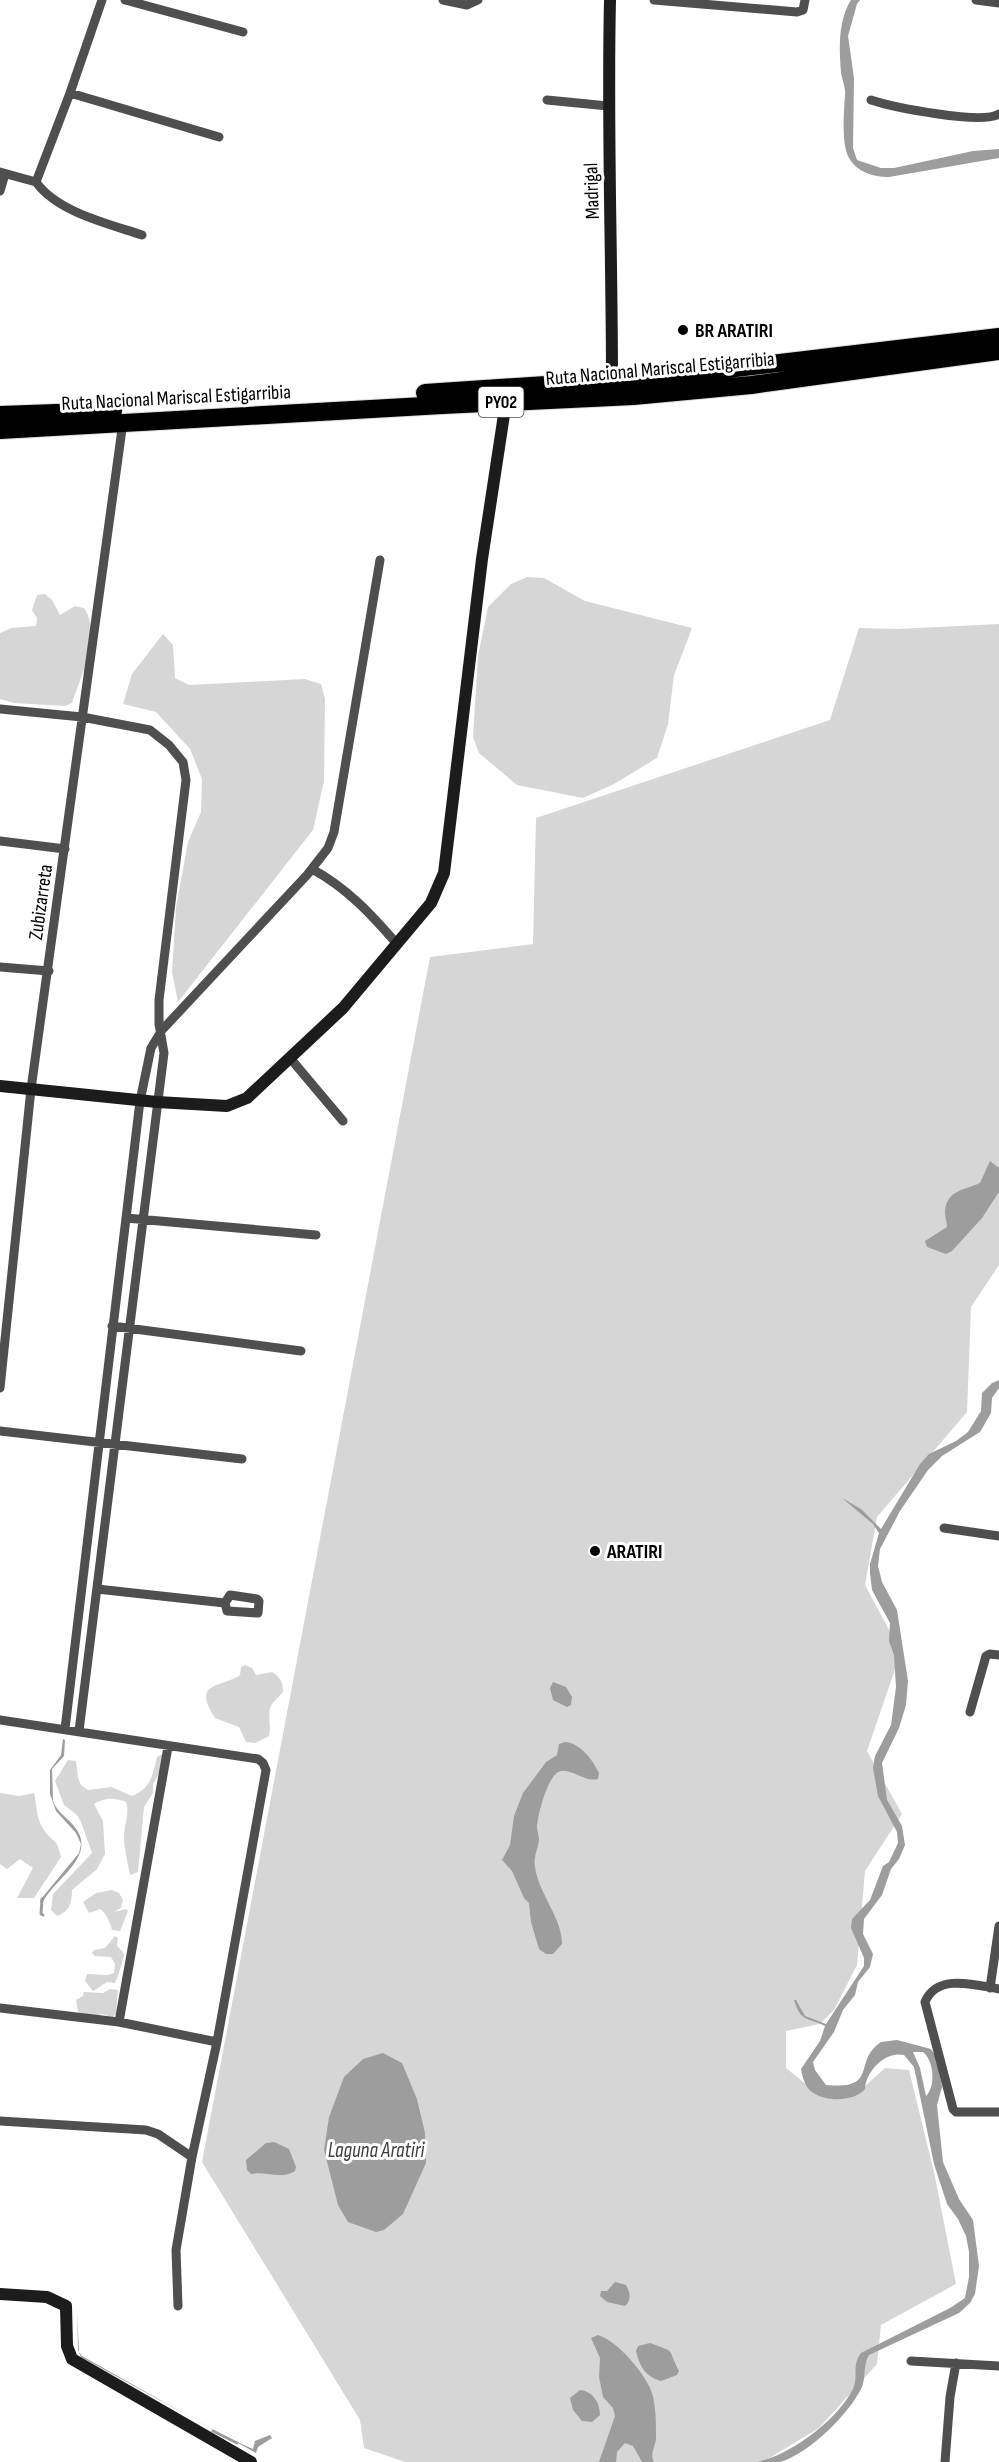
<svg xmlns="http://www.w3.org/2000/svg" width="999" height="2462" font-family="'Sofia Sans Condensed',sans-serif">
<style>
.green{fill:#d6d6d6}
.water{fill:#9d9d9d;fill-rule:evenodd}
.lines{fill:none;stroke-linecap:round;stroke-linejoin:round}
.stream{stroke:#9d9d9d;stroke-width:3}
.highway-casing{stroke:#dbdbdb;stroke-width:20}
.street{stroke:#4f4f4f;stroke-width:9}
.secondary{stroke:#1c1c1c;stroke-width:12}
.highway{stroke:#000;stroke-width:18}
.poi-dot{fill:#000;stroke:#fff;stroke-width:2}
.labels{text-anchor:middle;stroke-width:6;stroke-linejoin:round;paint-order:stroke}
.shield{fill:#fff;stroke:#4c4c4c;stroke-width:1.5}
.shield-label{font-size:18px;font-weight:bold;fill:#000}
.street-label{font-size:20px;fill:#000;stroke:#fff}
.poi-label{font-size:20px;font-weight:bold;fill:#000;stroke:#fff;text-anchor:start}
.water-label{font-size:21px;font-style:italic;fill:#3e3e3e;stroke:#fff}
</style>
<rect width="100%" height="100%" fill="#fff"/>
<path class="green" d="M527,577L544,578L585,601L692,628L674,675L668,724L657,758L614,784L583,798L517,785L479,753L473,737L478,656L488,607L511,584Z
M45,594L52,600L60,615L75,606L84,608C102,634 81,676 72,703L65,706L14,703L0,699V633L11,628L36,626L37,618L32,610L37,595Z
M999,624V1265L971,1307L967,1412L877,1517L865,1585L901,1652L867,1751L902,1814L865,1871L857,1965L834,2010L820,2024L786,2031V2068L807,2085L863,2088L885,2068L909,2070L934,2172L956,2284L881,2325L877,2364L819,2428L763,2462H405L364,2448L360,2420L202,2162L430,957L533,944L536,818L830,720L859,628L898,629Z
M163,634L173,645L175,678L189,685L305,679L321,684L325,699L324,781L313,830L178,1002L172,972L176,907L188,842L201,812L202,779L190,749L156,712L123,704L132,674Z
M245,1665L252,1668L256,1675L272,1672C280,1677 283,1681 283,1692C280,1696 275,1700 272,1704C266,1713 272,1726 269,1736L255,1743L246,1742L239,1727L215,1718C191,1681 221,1688 240,1675L241,1667Z
M164,1753L161,1770L153,1784V1793L144,1807L138,1872L130,1875C128,1863 124,1849 124,1836C124,1824 130,1814 126,1802C113,1798 107,1797 94,1804L103,1821L105,1854L97,1869L72,1890C72,1903 69,1912 57,1916L51,1910L53,1894L92,1853L81,1822L77,1815L64,1805L55,1781L68,1760L76,1761L78,1778L81,1785L88,1790L111,1787L132,1796C152,1788 152,1775 157,1757Z
M0,1793L19,1796L34,1793C37,1805 36,1819 44,1830C53,1844 56,1835 61,1857L34,1898H17L33,1868L20,1859L7,1869L0,1864Z
M112,1890L119,1893L123,1900L121,1908L114,1912L126,1909L128,1911L120,1931L112,1930C110,1922 106,1913 100,1909L89,1913L83,1902L96,1893Z
M115,1936L118,1938L117,1946C119,1948 123,1951 124,1954C124,1957 117,1980 115,1983L107,1982L93,1991L85,1981L87,1974L107,1975L114,1973L115,1964L111,1957L95,1956L92,1953L94,1950L105,1948Z
M110,1989L118,1990L116,2014L112,2017L102,2014L93,2017L78,2012L76,2000L83,1996L84,1992L103,1993Z"/>
<path class="water" d="M851,0H860L857,4L848,36L854,78L853,148L857,160L881,168H894L973,151L999,149V158L889,177C873,177 857,172 849,158C841,144 844,111 845,95C846,88 842,80 841,72C839,50 838,20 851,0Z
M990,1161L999,1168V1192L982,1218L952,1251L946,1254L927,1247L925,1241L947,1227C947,1222 945,1218 945,1212C946,1190 965,1190 980,1183Z
M999,1380V1388L992,1398L991,1413L980,1432L942,1456L928,1470L900,1511L880,1549L878,1566L882,1582L897,1610L908,1681L906,1705L899,1728L882,1763L887,1800L902,1826L905,1845L899,1859L891,1869L882,1895L864,1919L863,1934L873,1954L870,1967L858,1982L855,1995L843,2010L834,2032L813,2062L815,2070L826,2085C880,2090 852,2061 881,2042L897,2040L931,2049L936,2056L942,2087L937,2105L943,2162L959,2199L973,2220L979,2266L975,2294L970,2303L959,2313L869,2355C863,2364 866,2376 862,2387C850,2413 809,2454 780,2462C774,2462 764,2462 757,2462C791,2455 837,2420 853,2389C859,2376 851,2366 861,2353L950,2308L965,2298L969,2277V2252L966,2236L958,2219L947,2204L934,2164L914,2067L904,2055C885,2051 866,2071 865,2089C853,2103 819,2103 807,2087C804,2082 802,2075 801,2069L820,2041L825,2026C808,2017 801,2023 794,2000H796L805,2016L826,2024L864,1966V1958L851,1928L852,1919L870,1900L883,1866L889,1862L898,1843L897,1832L878,1796L873,1768L875,1756L891,1725L896,1687L894,1655L889,1641L890,1623L872,1590L870,1573V1564L879,1533L873,1524L842,1498L861,1509L881,1529L920,1464L929,1454L956,1441L968,1432L981,1411L982,1393L992,1383ZM913,2052H923C934,2061 936,2086 926,2096L920,2068Z
M553,1682L566,1687L572,1697L571,1705L567,1707L553,1700L550,1688Z
M63,1739L65,1740L64,1756L52,1769L53,1801C57,1813 71,1820 77,1830C95,1858 54,1879 43,1902H40L41,1899L79,1853L81,1844L76,1833L56,1811L50,1794V1770L61,1755Z
M565,1742C580,1743 593,1760 599,1773L598,1779C584,1783 570,1766 558,1772C547,1779 538,1814 537,1827C537,1831 539,1835 539,1840C538,1849 533,1858 535,1867C539,1895 562,1917 562,1944L553,1954H546L539,1949L531,1922L529,1903L524,1898L512,1871L502,1860L510,1845L514,1816L523,1793L546,1762L557,1755L559,1744Z
M383,2053L402,2063L417,2099L425,2133L426,2163L403,2214L384,2230L376,2232L348,2222L338,2205L324,2150L329,2117L344,2077L363,2059Z
M274,2142L289,2149L296,2167L295,2171C281,2180 267,2171 251,2174L247,2170L246,2160L266,2143Z
M615,2282L626,2285C630,2292 632,2300 625,2306L607,2302L600,2296L601,2291H607Z
M77,2310L79,2352L82,2356L226,2437L253,2449L255,2441L270,2435L272,2438L258,2447L256,2453L81,2357L78,2350Z
M598,2335C617,2341 642,2370 650,2388C656,2401 656,2421 656,2435C657,2445 649,2453 654,2462H642L633,2446L625,2443L617,2452L616,2462H599L615,2416L613,2408L603,2397L599,2377L600,2358L591,2338Z
M650,2343C678,2354 666,2346 679,2371L677,2375L661,2381C644,2376 640,2366 636,2351L638,2346Z
M580,2390C593,2391 600,2403 600,2415L592,2422L582,2421L573,2410L570,2398Z"/>
<g class="lines">
<path class="stream" d="M42,1899L41,1914L43,1915
M213,2431L237,2443"/>
<g class="highway-casing">
<path id="highway" d="M425,393L652,378L999,337
M0,415L113,411
M0,430L442,405L633,396L751,385L999,351"/>
</g>
<path class="street" d="M125,0L243,32
M443,0L467,5L478,0
M654,0L797,12L803,10L805,0
M976,0L999,3
M70,93L219,137
M547,100L608,106
M871,100C892,107 982,125 999,114
M0,172L36,182
M36,182L70,93L102,0
M36,182C57,212 109,224 142,235
M0,191L5,174
M0,709L82,717L150,730L169,745L183,762L186,780L159,1000V1024L164,1053L79,1731
M0,841L65,849
M312,869C347,888 371,914 397,944
M0,967L49,971
M290,1058L343,1121
M126,1218L316,1235
M112,1326L301,1351
M0,1388L31,1089L123,422
M0,1431L242,1459
M944,1528L999,1536
M97,1589L225,1603
M230,1595L257,1599L259,1601L258,1613L227,1611L225,1603Z
M970,1712L986,1656L990,1654L999,1655
M0,1720L258,1759L263,1763L266,1770L217,2042L192,2157L176,2250L178,2306
M65,1729L140,1101L151,1048L162,1030L307,875L328,848L334,832L380,560
M990,1988L999,1926
M999,1989C975,1985 937,1973 925,2002L953,2109L956,2112H999
M0,2008L119,2022L217,2042
M119,2022L168,1747
M0,2121L146,2130L158,2134L192,2157
M911,2361L999,2366
M945,2462L950,2397L956,2363"/>
<path class="secondary" d="M610,0C607,127 612,254 612,381
M0,1086L157,1102L227,1106L247,1098L343,1008L431,903L444,873L482,559L507,395
M0,2294L47,2297L66,2306L67,2346L72,2359L251,2462"/>
<use href="#highway" class="highway"/>
</g>
<g class="poi-dot">
<circle cx="683" cy="330" r="6"/>
<circle cx="595" cy="1551" r="6"/>
</g>
<g class="labels">
<rect class="shield" x="478.5" y="387" width="45" height="30" rx="4.5"/>
<g class="shield-label">
<text x="501" y="408">PY02</text>
</g>
<g class="street-label">
<text transform="translate(591 191) rotate(-92)" y="7">Madrigal</text>
<text transform="translate(660 368) rotate(-5)" y="7">Ruta Nacional Mariscal Estigarribia</text>
<text transform="translate(176 397) rotate(-3)" y="7">Ruta Nacional Mariscal Estigarribia</text>
<text transform="translate(40 902) rotate(-82)" y="7">Zubizarreta</text>
</g>
<g class="poi-label">
<text x="695" y="337">BR ARATIRI</text>
<text x="607" y="1558">ARATIRI</text>
</g>
<g class="water-label">
<text x="376" y="2157">Laguna Aratiri</text>
</g>
</g>
</svg>
